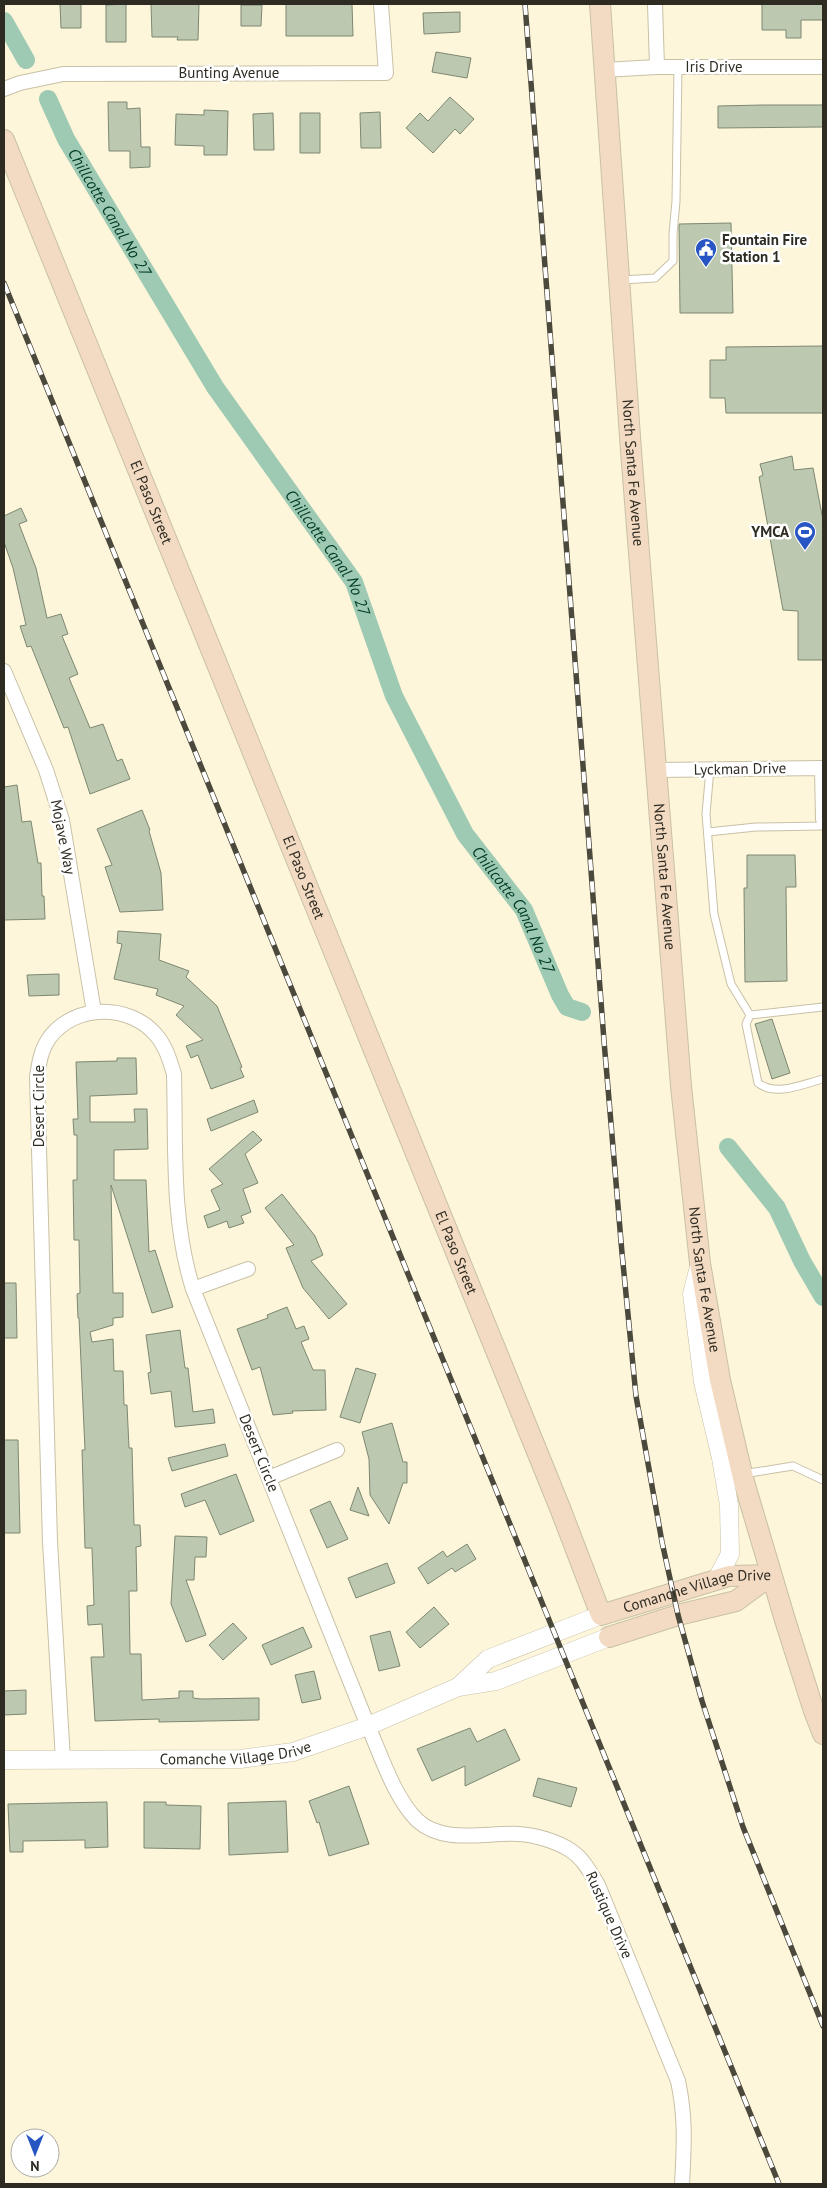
<svg xmlns="http://www.w3.org/2000/svg" width="827" height="2188" font-family="'PT Sans',sans-serif">
<style>
.lines{fill:none;stroke-linecap:round;stroke-linejoin:round}
.canal{stroke:#9ecab3;stroke-width:18}
.building{fill:#bdc8b0;stroke:#7d8871}
.service-casing{stroke:#c8c1a7;stroke-width:9}
.minor-casing{stroke:#c8c1a7;stroke-width:16}
.tertiary-casing{stroke:#c8c1a7;stroke-width:19}
.secondary-casing{stroke:#c8c1a7;stroke-width:22}
.service{stroke:#fff;stroke-width:7}
.minor{stroke:#fff;stroke-width:14}
.tertiary{stroke:#fff;stroke-width:18}
.secondary{stroke:#f3dac3;stroke-width:20}
.rail-casing{stroke:#4b483c;stroke-width:5.5}
.rail{stroke:#fff;stroke-width:4;stroke-dasharray:11;stroke-linecap:butt}
.labels{text-anchor:middle;stroke-width:5;stroke-linejoin:round;paint-order:stroke}
.street-label{font-size:15px;fill:#2e2c22;stroke:#fff}
.poi-label{font-size:15px;font-weight:bold;fill:#2e2c22;stroke:#fff;text-anchor:start}
.water-label{font-size:16px;font-style:italic;fill:#003b25;stroke:#fff}
</style>
<rect width="100%" height="100%" fill="#fdf6db"/>
<g class="lines">
<g class="canal">
<path d="M4,21L26,60"/>
<path id="s1" d="M48,99L66,139L215,387L354,582L394,696L465,834L524,910L560,995L567,1007L582,1012"/>
<path d="M728,1147L777,1208L802,1261L823,1297"/>
</g>
</g>
<path class="building" d="M60,4H81V28H61Z
M126,4V42H106V5Z
M151,4H199L198,40H177L178,37H152Z
M286,4H352L353,36H286Z
M762,4H823V20H801V38H786V30H762Z
M241,5H262L261,26H241Z
M460,12V32L424,34L423,13Z
M436,52L471,58L467,78L432,72Z
M450,97L474,119L460,134L455,129L433,153L406,128L420,113L428,121Z
M108,102H127V109L140,108L141,147H150V167L130,168V151H109Z
M763,105H823V127L718,128V106Z
M204,110L228,111L227,155H204V146L175,145L176,114L204,115Z
M380,112L381,148H361L360,113Z
M273,113L274,150H254L253,114Z
M300,113H320V153H300Z
M731,223L733,313H680L679,224Z
M823,346V413H726L725,398H710V360H726V347Z
M792,456L794,470L813,468L823,520V660H798V611L783,610L759,477L763,475L760,464Z
M21,508L27,521L19,524L36,568L47,618L61,614L68,634L62,636L78,674L69,678L90,728L103,724L117,761L122,759L130,779L90,794L68,727L64,728L31,646L27,647L20,626L26,625L13,568L4,542V516Z
M17,785L22,822L31,821L38,863H41L42,896H44L45,919L4,920V787Z
M142,810L150,830L149,831L161,873L163,910L120,912L105,867L112,865L97,829Z
M747,855H795L796,887H786L787,981L745,982L744,888H747Z
M118,931L161,934L159,960L189,971L186,977L217,1006L242,1067L240,1068L244,1077L211,1089L198,1055L191,1058L186,1046L203,1040L176,1015L184,1006L156,995L158,989L114,979L122,944L117,943Z
M59,974V995L29,996L27,975Z
M772,1019L790,1073L772,1079L755,1024Z
M117,1058H136L137,1094L90,1096V1122H135L134,1109H147L148,1149L114,1150V1180H146L149,1252L155,1250L173,1307L152,1313L111,1185L113,1293H123V1317L113,1318V1325L90,1332L92,1342L113,1339L114,1371H123L124,1405H127L129,1448H132L134,1525H140L141,1546L136,1547L137,1591H129L130,1654H141L142,1700L179,1698V1691H193V1698L201,1699L259,1698V1720L159,1722V1719L95,1721L91,1657H104L102,1624L88,1625L87,1606L94,1605L92,1548H85L82,1450H85L79,1318H78L77,1294L80,1293L79,1240H74L73,1180H77V1135H74L73,1119H78L76,1062L117,1061Z
M254,1100L258,1112L211,1131L207,1119Z
M253,1131L262,1140L245,1154L258,1183L243,1189L251,1212L241,1216L244,1223L229,1228L227,1221L208,1228L204,1216L220,1210L211,1190L223,1184L209,1169Z
M282,1194L315,1236L323,1255L311,1261L347,1304L329,1319L303,1288L286,1248L294,1245L265,1208Z
M4,1283H16L17,1338H4Z
M287,1307L296,1329L304,1326L309,1339L301,1342L313,1370H325L326,1410L292,1411L293,1413L273,1415L260,1367L252,1370L237,1329L268,1318L267,1315Z
M180,1330L185,1368H188L193,1412L213,1409L215,1423L175,1427L171,1391L151,1394L148,1373L151,1372L146,1335Z
M356,1368L376,1374L360,1423L340,1417Z
M392,1423L403,1462H407V1483H403L389,1524L370,1495L369,1459L362,1432Z
M4,1440H18L20,1533H4Z
M225,1444L228,1456L172,1471L168,1458Z
M236,1474L254,1521L220,1535L205,1500L185,1507L181,1494Z
M358,1487L369,1516L350,1510Z
M330,1501L348,1539L327,1548L310,1510Z
M175,1536L207,1537L206,1557H195L194,1580H186L206,1635L186,1642L171,1604Z
M467,1544L476,1559L455,1572L452,1568L428,1584L418,1568L443,1551L447,1557Z
M387,1563L395,1583L356,1598L348,1578Z
M434,1607L449,1624L420,1648L406,1632Z
M233,1623L247,1638L223,1660L209,1645Z
M303,1627L312,1647L271,1665L262,1645Z
M390,1631L400,1666L379,1671L370,1636Z
M314,1671L321,1699L302,1703L295,1675Z
M26,1690V1714L4,1715V1691Z
M470,1728L477,1742L505,1729L520,1760L465,1786V1766L432,1781L417,1749Z
M538,1778L577,1788L571,1807L533,1796Z
M349,1786L369,1844L329,1856L319,1822L317,1823L309,1801Z
M286,1801L288,1852L229,1855L228,1803Z
M107,1802L108,1847L85,1848V1840L23,1841V1852H10L8,1804Z
M144,1802H166V1805L201,1806L200,1849L144,1848Z"/>
<g class="lines">
<g class="service-casing">
<path id="service" d="M622,280L655,278L673,261V234L676,201L678,67
M710,769L706,814L714,914L731,984L750,1015
M708,832L756,827L823,826
M823,1007L750,1015L746,1024L758,1083C776,1097 803,1084 823,1079
M743,1474L793,1466L823,1480"/>
</g>
<g class="minor-casing">
<path id="minor" d="M655,4L657,67
M604,70L657,67H823
M4,89L20,83L63,74L386,73L381,4
M4,671L46,770L62,820L94,1012
M822,768L823,819
M657,770L823,768
M193,1289L248,1269
M269,1478L337,1450
M63,1760L50,1542L37,1077C39,1063 41,1049 50,1037C75,1004 130,1003 157,1036C166,1047 170,1061 174,1074C176,1146 171,1220 193,1289L368,1726C381,1755 394,1797 417,1820C443,1845 487,1832 519,1834C535,1835 556,1841 570,1850C583,1858 590,1872 598,1885L678,2081C686,2118 684,2147 682,2184"/>
</g>
<g class="tertiary-casing">
<g id="tertiary">
<path d="M700,1263L692,1294L703,1382L721,1458L729,1505L730,1554L717,1579"/>
<path d="M458,1687L488,1659L601,1615"/>
<path id="s2" d="M4,1760L240,1759L293,1752L368,1726L458,1687L496,1681L609,1637"/>
</g>
</g>
<g class="secondary-casing">
<g id="secondary">
<path id="s3" d="M600,4L631,451L681,1086L700,1263L720,1380L744,1482L785,1620L814,1711L823,1734"/>
<path id="s4" d="M4,140L560,1508L601,1615L729,1576L771,1575"/>
<path d="M609,1637L678,1615L736,1601L771,1575"/>
</g>
</g>
<use href="#service" class="service"/>
<use href="#minor" class="minor"/>
<use href="#tertiary" class="tertiary"/>
<use href="#secondary" class="secondary"/>
<g class="rail-casing">
<path id="rail" d="M525,4L604,1041L622,1253L636,1396L662,1542L678,1615L702,1701L743,1827L823,2026
M4,283L779,2184"/>
</g>
<use href="#rail" class="rail"/>
</g>
<defs>
<g id="civic-pin" transform="scale(1.125)"><path d="M0 17L-7.5 6A9.5 9.5 0 1 1 7.5 6Z" fill="#2755c3" stroke="#fff"/><path d="M-.6-6.5H3V-4.5H.6V-3L4-1V1h2V6H-6V1h2V-1L-.6-3ZM-1.2 2.5V6h2.4V2.5Z" fill="#fff"/></g>
<g id="stadium-pin" transform="scale(1.125)"><path d="M0 17L-7.5 6A9.5 9.5 0 1 1 7.5 6Z" fill="#2755c3" stroke="#fff"/><path d="M0-5a6.5 5 0 1 0 0 10a6.5 5 0 1 0 0-10ZM-3.5-1.8h7v3.6h-7Z" fill="#fff"/></g>
</defs>
<g fill-rule="evenodd">
<use href="#civic-pin" x="706" y="249"/>
<use href="#stadium-pin" x="805" y="532"/>
</g>
<g class="labels">
<g class="street-label">
<text x="714" y="72">Iris Drive</text>
<text x="229" y="78">Bunting Avenue</text>
<text dy="5" stroke="none"><textPath href="#s3" startOffset="470">North Santa Fe Avenue</textPath></text>
<text dy="5" stroke="none"><textPath href="#s4" startOffset="391">El Paso Street</textPath></text>
<text transform="translate(740 769) rotate(-1)" y="5">Lyckman Drive</text>
<text transform="translate(63 837) rotate(79)" y="5">Mojave Way</text>
<text dy="5" stroke="none"><textPath href="#s4" startOffset="796">El Paso Street</textPath></text>
<text dy="5" stroke="none"><textPath href="#s3" startOffset="875">North Santa Fe Avenue</textPath></text>
<text transform="translate(39 1106) rotate(-90)" y="5">Desert Circle</text>
<text dy="5" stroke="none"><textPath href="#s4" startOffset="1201">El Paso Street</textPath></text>
<text dy="5" stroke="none"><textPath href="#s3" startOffset="1280">North Santa Fe Avenue</textPath></text>
<text transform="translate(259 1453) rotate(68)" y="5">Desert Circle</text>
<text dy="5" stroke="none"><textPath href="#s4" startOffset="1691">Comanche Village Drive</textPath></text>
<text dy="5" stroke="none"><textPath href="#s2" startOffset="232">Comanche Village Drive</textPath></text>
<text transform="translate(609 1915) rotate(66)" y="5">Rustique Drive</text>
</g>
<g class="poi-label">
<text x="722" y="245">Fountain Fire<tspan x="722" dy="17">Station 1</tspan></text>
<text x="789" y="537" text-anchor="end">YMCA</text>
</g>
<g class="water-label">
<text dy="6" stroke="none"><textPath href="#s1" startOffset="129">Chillcotte Canal No 27</textPath></text>
<text dy="6" stroke="none"><textPath href="#s1" startOffset="534">Chillcotte Canal No 27</textPath></text>
<text dy="6" stroke="none"><textPath href="#s1" startOffset="939">Chillcotte Canal No 27</textPath></text>
</g>
</g>
<rect width="827" height="2188" fill="none" stroke="#2e2c22" stroke-width="10"/>
<g transform="translate(35 2153) rotate(180)"><circle r="24" fill="#ffffff" stroke="#ababa7"/>
<path d="M0-4L9 19L0 12L-9 19Z" fill="#2755c3"/>
<text y="-8" font-size="14" font-weight="bold" text-anchor="middle" fill="#2e2c22">N</text>
</g>
</svg>
